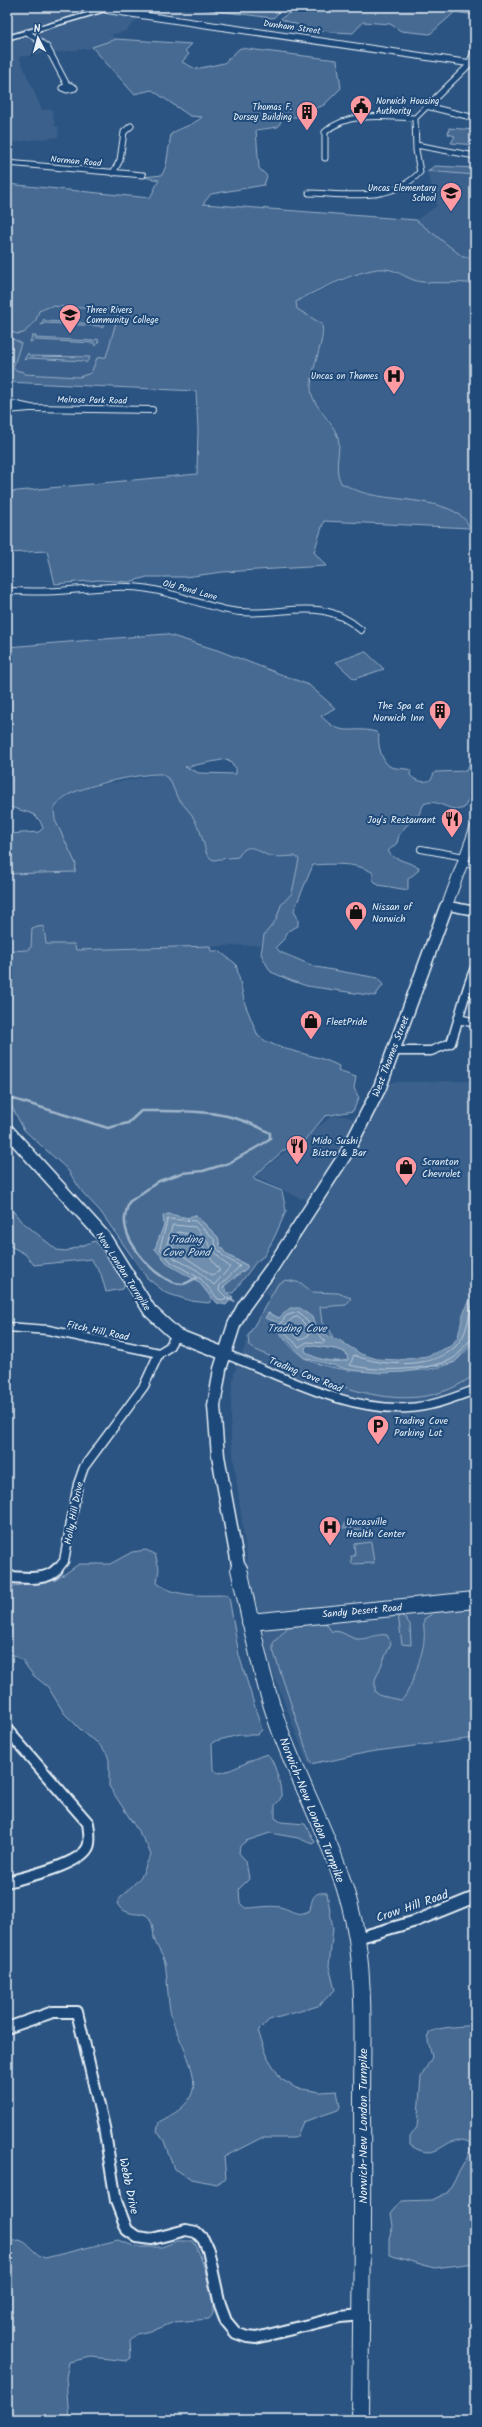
<svg xmlns="http://www.w3.org/2000/svg" width="482" height="2427" font-family="Kalam,sans-serif">
<style>
.built{fill:#3a608b}
.green{fill:#476b93;stroke:#98aec6;fill-rule:evenodd}
.water{fill:#708ead;stroke:#a0b6cb;fill-rule:evenodd}
.lines{fill:none;stroke-linecap:round;stroke-linejoin:round}
.shore{stroke:#b8c9da;stroke-width:1}
.stream{stroke:#a0b6cb;stroke-width:2.5}
.minor-far3-casing{stroke:#e8f1f8;stroke-width:7}
.minor-far2-casing{stroke:#e8f1f8;stroke-width:8}
.minor-far1-casing{stroke:#e8f1f8;stroke-width:11}
.minor-casing{stroke:#e8f1f8;stroke-width:14}
.tertiary-casing{stroke:#e8f1f8;stroke-width:8}
.secondary-far2-casing{stroke:#e8f1f8;stroke-width:12}
.secondary-far1-casing{stroke:#e8f1f8;stroke-width:15}
.secondary-casing{stroke:#e8f1f8;stroke-width:18}
.primary-casing{stroke:#e8f1f8;stroke-width:3}
.minor-far3{stroke:#1f4a7a;stroke-width:5}
.minor-far2{stroke:#1f4a7a;stroke-width:6}
.minor-far1{stroke:#1f4a7a;stroke-width:8}
.minor{stroke:#1f4a7a;stroke-width:10}
.tertiary{stroke:#1f4a7a;stroke-width:6}
.secondary-far2{stroke:#1f4a7a;stroke-width:10}
.secondary-far1{stroke:#1f4a7a;stroke-width:12}
.secondary{stroke:#1f4a7a;stroke-width:16}
.primary{fill:#1f4a7a;fill-rule:evenodd}
.labels{text-anchor:middle;stroke-width:4;stroke-linejoin:round;paint-order:stroke}
.far-street-label{font-size:9px;fill:#e8f1f8;stroke:#1f4a7a}
.far-poi-label{font-size:9px;fill:#e8f1f8;stroke:#1f4a7a;text-anchor:end}
.poi-label{font-size:10px;fill:#e8f1f8;stroke:#1f4a7a;text-anchor:start}
.street-label{font-size:10px;fill:#e8f1f8;stroke:#1f4a7a}
.water-label{font-size:11px;font-style:italic;fill:#d0dde9;stroke:#1f4a7a}
.near-street-label{font-size:12px;fill:#e8f1f8;stroke:#1f4a7a}
</style>
<rect width="100%" height="100%" fill="#2b5482"/>
<filter id="ink" filterUnits="userSpaceOnUse"><feTurbulence type="fractalNoise" baseFrequency=".025" numOctaves="2"/><feDisplacementMap in="SourceGraphic" scale="8" xChannelSelector="R" yChannelSelector="G"/><feConvolveMatrix kernelMatrix="1 2 1 2 8 2 1 2 1" color-interpolation-filters="sRGB"/></filter>
<g filter="url(#ink)">
<path class="built" d="M17,7H108L7,35V18L13,17L10,11L18,9Z
M124,7H186L175,20L119,9Z
M99,14L138,18L126,31L111,35L116,39L93,48L53,53L49,46L35,35L37,32Z
M28,36L43,47L47,53L19,57L42,110L52,109L55,126L59,127L58,137L7,143V42Z
M427,171L475,175V257H463L416,220L437,206Z
M384,268L415,281H454L475,284V529L470,528L462,516L449,509L364,493L341,483L338,477L336,465L338,437L332,422L315,403L311,387L315,359L324,332L322,324L297,309L296,302L337,283L369,271Z
M7,294L119,303L117,387L7,381Z
M162,774L170,780L177,797L192,815L200,831L207,855L218,861L226,860L238,857L244,849L249,848L260,849L271,856H298L300,859L292,893L281,906L276,920L264,935L261,945L75,950L46,944V929L33,935L31,940L32,945L27,950L7,951V874L31,873L76,864L55,820L54,809L60,800L69,794L89,787Z
M475,1081V1290L463,1314L458,1337L451,1346L427,1356L399,1360L377,1359L361,1354L339,1340L328,1337L290,1308L265,1294L325,1200L299,1198L254,1176L332,1116H345L370,1123L391,1082Z
M247,1341L249,1346L402,1398L456,1384L475,1374V1613L423,1631L424,1640L422,1652L410,1691L401,1700L381,1696L375,1692V1680L381,1666L380,1634L357,1639L338,1632L324,1761L308,1764L270,1665L248,1567L231,1438V1398L234,1373Z"/>
<path class="green" d="M186,7H285L273,18Z
M299,7H475V15L455,12L430,34L401,31L390,24L363,22L353,33L317,31L280,19Z
M116,39L192,44L185,51L189,54L182,62L196,69L224,63L240,48L337,60L341,88L324,105L308,112V117H283L278,127L256,130L259,168L267,176L264,185L211,194L203,204L416,220L463,257H475V284C457,281 441,284 423,282C408,281 399,270 385,269C367,266 312,292 296,302L297,309L322,324C326,340 311,367 311,387C311,406 330,417 337,435C343,450 332,465 341,483C351,488 361,493 373,495C399,501 460,499 470,528L324,521L314,552L326,566L223,572L185,577H147L129,582L99,580L55,584L47,551L7,553V492L197,474L198,429L196,391L7,382V336L21,343L13,368L15,370L24,372V374L79,377L91,373L97,358L106,357L119,312L114,311V310L51,306L39,311L36,320L24,333L17,334L7,330V184L150,198L159,180L143,177L162,175L166,166L171,134C181,127 192,126 202,117L190,116L152,90L134,94L92,47Z
M449,128L475,130V145L451,143L455,136L448,134Z
M435,166L475,168V175L427,171Z
M44,319L46,321L100,324L105,322L102,328L99,326L45,323L41,325Z
M32,336H36L35,338L94,341L96,339L99,340L96,346L94,343L35,340L30,342Z
M28,353L30,356L90,357L86,363L84,361L29,358L24,360Z
M166,634L217,650L309,685L335,708L321,716C343,739 351,725 376,732L379,735C377,744 382,763 391,767C397,769 405,768 411,770L410,775C413,780 427,785 432,778C433,776 433,774 435,772L466,771L475,753V788L464,808C450,814 438,797 424,804L418,816L406,826L399,835L397,843L388,851L393,857L419,867L418,871L408,879V890L378,885L373,880V873C358,862 331,864 313,865L294,910L298,919V926L288,931L285,938L276,947L280,952L316,967L378,978L383,985L375,996L307,986L292,981L271,972L265,962L261,954L264,935L276,920L281,905L292,893L299,859L295,856C288,856 278,858 270,856C257,852 249,839 238,857L213,860L207,855L200,831L192,815L177,797L170,780L162,774C142,773 88,785 70,794C63,797 59,802 54,809L55,820L76,864L75,872L7,874V834L39,832L43,828L40,821L33,814L7,806V647ZM227,759L236,768V774L199,773L185,767Z
M363,652H366L384,669L354,679L336,662Z
M44,926L46,944H74L76,950L210,946L211,951H219L236,964L245,1004L258,1036C278,1052 316,1053 339,1066L338,1071L356,1077L354,1088L359,1098L353,1111L325,1116L303,1142L284,1150L253,1177L255,1180L282,1191L286,1211L275,1236L264,1256L256,1262L233,1293H227L224,1286L247,1268V1265L227,1255L220,1246L218,1237L203,1222L192,1216L188,1218L168,1214L155,1249L199,1282L212,1299L209,1303L191,1301L166,1293L147,1278L100,1211L83,1193L67,1169L24,1130L11,1105L7,1103V951L27,950L31,947L32,928Z
M7,1203L20,1220L57,1250L66,1251L95,1241C106,1253 112,1269 125,1282L123,1289L106,1292L101,1274L91,1259L34,1265L25,1254L7,1244Z
M286,1280L301,1283L312,1292L338,1293L351,1298L346,1305L320,1307L322,1323L330,1330L333,1338L317,1330L311,1317L279,1318L268,1313L277,1322L274,1326C282,1337 292,1349 303,1357C332,1376 422,1376 453,1363C457,1361 471,1346 475,1342V1374C408,1427 320,1379 254,1349L249,1346L248,1336L278,1284Z
M308,1345L341,1350L347,1355L348,1360C335,1363 315,1360 305,1351V1346Z
M367,1522L369,1529L352,1531L351,1527L336,1529V1526H345V1523Z
M371,1542L374,1563L352,1564L351,1556H355L354,1544Z
M146,1550L155,1554L159,1568L157,1583C177,1598 202,1595 226,1595L229,1597L239,1655L262,1730L257,1735H239L215,1741L212,1743L213,1770L219,1773C236,1770 250,1759 267,1754C274,1758 282,1788 281,1797C280,1800 278,1802 275,1805V1818L281,1822L305,1824L315,1842L312,1844L298,1838L270,1833L246,1841L240,1846L239,1853L246,1861L249,1879L239,1889L240,1903L245,1908C256,1908 269,1905 280,1907C293,1910 297,1918 310,1910C312,1899 313,1891 327,1893L333,1929L329,1966L335,1990L318,2006L269,2020L258,2031L268,2058L281,2079L296,2088L320,2092L337,2091L340,2107L338,2110L303,2122L297,2136L294,2138H261L224,2157L226,2178L216,2184L192,2179L174,2169L164,2141L157,2131L159,2122C173,2114 189,2107 193,2090C198,2067 175,2035 171,2015C167,1998 168,1980 165,1963C163,1954 156,1947 154,1938C153,1930 153,1919 145,1914C137,1915 120,1913 117,1903C123,1892 135,1885 142,1875C145,1869 147,1861 151,1855L147,1845L109,1786V1760L107,1754L98,1743L87,1736L64,1713L48,1687L33,1675L22,1660L7,1651V1587L56,1580L79,1564H110L132,1552Z
M475,1608V1738L369,1752L325,1762L324,1761L311,1764L273,1650V1643L288,1627L325,1622L332,1632C340,1629 348,1637 356,1639C367,1640 376,1633 387,1635L391,1643L375,1680V1692L381,1696L401,1700C409,1697 424,1650 424,1640C425,1633 423,1626 424,1619L435,1612Z
M398,1615L403,1616L410,1624L411,1645L402,1644Z
M475,2025V2263L434,2268L389,2255V2238L393,2226L391,2213L401,2201L432,2200L447,2193L467,2158L470,2150L469,2142C444,2132 440,2166 410,2145V2137L417,2127L421,2077L432,2057L428,2041L429,2033C439,2026 462,2027 475,2025Z
M19,2240C29,2242 34,2255 45,2258L118,2240L136,2247H162L177,2241H193C200,2248 214,2299 213,2311C213,2314 211,2317 209,2319L174,2322L155,2330L137,2334L130,2340L131,2358L127,2361L91,2357L69,2362L66,2377L69,2420H7V2242Z"/>
<path class="water" d="M168,1214L188,1218L195,1215L218,1237L220,1246L227,1255L247,1266V1268L224,1286L223,1289L233,1297L226,1305L217,1303L199,1282L169,1265L155,1249L164,1225L163,1216Z
M475,1290L474,1342L465,1350L455,1362L405,1372L382,1373L351,1370L304,1358L274,1326L276,1322L265,1318L268,1313L279,1318L290,1308H300L312,1317L317,1330L328,1337L339,1340L361,1354L377,1359L399,1360L427,1356L451,1346L458,1337L463,1314ZM308,1345L336,1349L345,1352L347,1355L348,1360C336,1364 314,1360 305,1351V1347Z"/>
<g class="lines">
<path class="shore" d="M168,1219L195,1221L214,1239L217,1248L224,1257L240,1266L220,1285L219,1290L226,1297L225,1300L218,1299L201,1279L171,1262L160,1249Z
M173,1225L195,1227C208,1240 216,1258 230,1267L214,1285L197,1270L174,1258L166,1248Z
M178,1232L194,1235L220,1271L212,1275L176,1251L172,1246Z
M475,1298C468,1311 469,1329 460,1341C441,1370 381,1367 354,1355L350,1365C373,1372 430,1371 452,1359C462,1354 463,1342 475,1339
M299,1312L324,1340V1343L307,1342L299,1347L279,1326L286,1316Z
M298,1317L304,1323L309,1335L299,1340L285,1325L293,1318Z"/>
<path class="stream" d="M7,1097L108,1128L128,1123L141,1111C189,1111 227,1108 270,1133V1138L266,1142L229,1163L203,1171L182,1173L159,1181L129,1202C127,1209 124,1216 125,1223C126,1245 159,1284 182,1284C187,1284 191,1280 196,1278
M228,1299L234,1301"/>
<g class="minor-far3-casing">
<path id="minor-far3" d="M27,32L47,47L67,85
M69,85L75,88L67,90L62,88Z
M426,106L475,118
M416,145L475,156
M325,158V132C348,111 386,117 415,118
M7,163L143,175
M113,173L120,160L124,132L131,126
M309,193C347,194 392,203 420,172L416,150L415,118L468,66L475,50"/>
</g>
<g class="minor-far2-casing">
<path id="minor-far2" d="M7,403L31,408L152,410
M7,410L30,408
M7,591C24,591 41,592 58,591C89,589 119,584 149,589C180,594 209,609 240,612C286,616 322,595 361,630
M421,849L465,857
M463,863L475,865
M447,905L459,908"/>
</g>
<g class="minor-far1-casing">
<path id="minor-far1" d="M454,907L475,911
M459,1019L475,1023
M393,1051H431L451,1043C460,1017 464,993 475,968
M7,1327L48,1330L159,1353L169,1347L176,1335
M225,1354C283,1376 344,1411 408,1408C431,1407 453,1398 475,1390
M57,1570L64,1561L78,1484L84,1467L144,1386L159,1353"/>
</g>
<g class="minor-casing">
<path id="minor" d="M7,1577C23,1577 46,1582 57,1569
M7,1730L88,1823C89,1831 91,1840 88,1847C80,1865 25,1877 7,1882
M357,1938L416,1921L475,1897
M7,2028L53,2012H77L104,2127L116,2201L127,2230L137,2237L152,2239L186,2230L196,2232L203,2239L208,2250L220,2305L226,2321L236,2333L247,2337L256,2338L340,2317L362,2315"/>
</g>
<g class="tertiary-casing">
<path id="tertiary" d="M107,10L475,64"/>
</g>
<g class="secondary-far2-casing">
<path id="secondary-far2" d="M446,908L475,829"/>
</g>
<g class="secondary-far1-casing">
<path id="secondary-far1" d="M7,1130L104,1237L150,1311L176,1335L225,1354
M239,1570L218,1456L214,1406L220,1369L234,1325L244,1306L271,1269L347,1152L380,1087L446,907"/>
</g>
<g class="secondary-casing">
<path id="secondary" d="M239,1569C252,1626 262,1684 283,1738C309,1804 346,1868 357,1939C365,1993 362,2050 362,2105C363,2210 361,2315 360,2420
M250,1622L475,1600"/>
</g>
<g class="primary-casing">
<path id="primary" d="M108,7H119L7,40V36Z"/>
</g>
<use href="#minor-far3" class="minor-far3"/>
<use href="#minor-far2" class="minor-far2"/>
<use href="#minor-far1" class="minor-far1"/>
<use href="#minor" class="minor"/>
<use href="#tertiary" class="tertiary"/>
<use href="#secondary-far2" class="secondary-far2"/>
<use href="#secondary-far1" class="secondary-far1"/>
<use href="#secondary" class="secondary"/>
<use href="#primary" class="primary"/>
</g>
</g>
<defs>
<g id="civic-pin" transform="scale(1.15)"><path d="M0 17L-7.5 6A9.5 9.5 0 1 1 7.5 6Z" fill="#ff9aa2" stroke="#1f4a7a"/><path d="M-.6-6.5H3V-4.5H.6V-3L4-1V1h2V6H-6V1h2V-1L-.6-3ZM-1.2 2.5V6h2.4V2.5Z" fill="#111"/></g>
<g id="building-pin" transform="scale(1.15)"><path d="M0 17L-7.5 6A9.5 9.5 0 1 1 7.5 6Z" fill="#ff9aa2" stroke="#1f4a7a"/><path d="M-4-6H4V6H1V3H-1V6H-4ZM-2.5-4.3h1.7v1.8h-1.7ZM.8-4.3h1.7v1.8H.8ZM-2.5-1h1.7V.8h-1.7ZM.8-1h1.7V.8H.8Z" fill="#111"/></g>
<g id="school-pin" transform="scale(1.15)"><path d="M0 17L-7.5 6A9.5 9.5 0 1 1 7.5 6Z" fill="#ff9aa2" stroke="#1f4a7a"/><path d="M0-5L7-2L0 1L-7-2ZM-4 1L0 2.5L4 1V4Q0 6-4 4Z" fill="#111"/></g>
<g id="university-pin" transform="scale(1.15)"><path d="M0 17L-7.5 6A9.5 9.5 0 1 1 7.5 6Z" fill="#ff9aa2" stroke="#1f4a7a"/><path d="M0-5L7-2L0 1L-7-2ZM-4 1L0 2.5L4 1V4Q0 6-4 4Z" fill="#111"/></g>
<g id="hospital-pin" transform="scale(1.15)"><path d="M0 17L-7.5 6A9.5 9.5 0 1 1 7.5 6Z" fill="#ff9aa2" stroke="#1f4a7a"/><path d="M-5-5h3v3.5h4V-5h3V5h-3V1.5h-4V5h-3Z" fill="#111"/></g>
<g id="restaurant-pin" transform="scale(1.15)"><path d="M0 17L-7.5 6A9.5 9.5 0 1 1 7.5 6Z" fill="#ff9aa2" stroke="#1f4a7a"/><path d="M-5-6h1v4h1v-4h1v4h1v-4h1v5L-1.5 .5V6h-2V.5L-5-1ZM5-6V6H3V1.5H1.5Q1.5-4 5-6Z" fill="#111"/></g>
<g id="shop-pin" transform="scale(1.15)"><path d="M0 17L-7.5 6A9.5 9.5 0 1 1 7.5 6Z" fill="#ff9aa2" stroke="#1f4a7a"/><path d="M-5-2.5h2.3a2.7 3.5 0 0 1 5.4 0H5L5.5 6h-11ZM-1.5-2.5h3a1.5 2.3 0 0 0-3 0Z" fill="#111"/></g>
<g id="parking-pin" transform="scale(1.15)"><path d="M0 17L-7.5 6A9.5 9.5 0 1 1 7.5 6Z" fill="#ff9aa2" stroke="#1f4a7a"/><path d="M-3.5-5.5H1a3.5 3.5 0 0 1 0 7H-1V5.5H-3.5ZM-1-3.4V-.6H.8a1.4 1.4 0 0 0 0-2.8Z" fill="#111"/></g>
</defs>
<g fill-rule="evenodd">
<use href="#civic-pin" x="361" y="106"/>
<use href="#building-pin" x="307" y="112"/>
<use href="#school-pin" x="451" y="193"/>
<use href="#university-pin" x="70" y="315"/>
<use href="#hospital-pin" x="394" y="376"/>
<use href="#building-pin" x="440" y="711"/>
<use href="#restaurant-pin" x="452" y="819"/>
<use href="#shop-pin" x="356" y="912"/>
<use href="#shop-pin" x="311" y="1021"/>
<use href="#restaurant-pin" x="297" y="1146"/>
<use href="#shop-pin" x="406" y="1167"/>
<use href="#parking-pin" x="378" y="1426"/>
<use href="#hospital-pin" x="330" y="1527"/>
</g>
<g class="labels">
<g class="far-street-label">
<text transform="translate(292 27) rotate(8)" y="3">Dunham Street</text>
<text transform="translate(76 161) rotate(5)" y="3">Norman Road</text>
<text transform="translate(92 400) rotate(1)" y="3">Melrose Park Road</text>
<text transform="translate(190 590) rotate(15)" y="3">Old Pond Lane</text>
</g>
<g class="far-poi-label">
<text x="376" y="104" text-anchor="start">Norwich Housing<tspan x="376" dy="10">Authority</tspan></text>
<text x="292" y="110">Thomas F.<tspan x="292" dy="10">Dorsey Building</tspan></text>
<text x="436" y="191">Uncas Elementary<tspan x="436" dy="10">School</tspan></text>
<text x="86" y="313" text-anchor="start">Three Rivers<tspan x="86" dy="10">Community College</tspan></text>
<text x="378" y="379">Uncas on Thames</text>
</g>
<g class="poi-label">
<text x="424" y="709" text-anchor="end">The Spa at<tspan x="424" dy="12">Norwich Inn</tspan></text>
<text x="436" y="823" text-anchor="end">Joy's Restaurant</text>
<text x="372" y="910">Nissan of<tspan x="372" dy="12">Norwich</tspan></text>
<text x="326" y="1025">FleetPride</text>
<text x="312" y="1144">Mido Sushi<tspan x="312" dy="12">Bistro &amp; Bar</tspan></text>
<text x="422" y="1165">Scranton<tspan x="422" dy="12">Chevrolet</tspan></text>
<text x="394" y="1424">Trading Cove<tspan x="394" dy="12">Parking Lot</tspan></text>
<text x="346" y="1525">Uncasville<tspan x="346" dy="12">Health Center</tspan></text>
</g>
<g class="street-label">
<text transform="translate(390 1056) rotate(-69)" y="4">West Thames Street</text>
<text transform="translate(124 1271) rotate(57)" y="4">New London Turnpike</text>
<text transform="translate(98 1330) rotate(12)" y="4">Fitch Hill Road</text>
<text transform="translate(306 1374) rotate(22)" y="4">Trading Cove Road</text>
<text transform="translate(73 1513) rotate(-79)" y="4">Holly Hill Drive</text>
<text transform="translate(362 1610) rotate(-5)" y="4">Sandy Desert Road</text>
</g>
<g class="water-label">
<text x="186" y="1243">Trading<tspan x="186" dy="13">Cove Pond</tspan></text>
<text x="297" y="1332">Trading Cove</text>
</g>
<g class="near-street-label">
<text transform="translate(312 1810) rotate(68)" y="4">Norwich-New London Turnpike</text>
<text transform="translate(412 1906) rotate(-19)" y="4">Crow Hill Road</text>
<text transform="translate(363 2126) rotate(-90)" y="4">Norwich-New London Turnpike</text>
<text transform="translate(129 2186) rotate(78)" y="4">Webb Drive</text>
</g>
</g>
<rect width="482" height="2427" fill="none" stroke="#1f4a7a" stroke-width="24"/>
<rect x="12" y="12" width="458" height="2403" fill="none" stroke="#e8f1f8" stroke-width="1.5" filter="url(#ink)"/>
<g transform="translate(38 38) rotate(354)" stroke="#1f4a7a" stroke-width="3" paint-order="stroke">
<path d="M0-3L7 15L0 10L-7 15Z" fill="#e8f1f8"/>
<text y="-6" font-size="11" font-weight="bold" text-anchor="middle" fill="#e8f1f8">N</text>
</g>
</svg>
